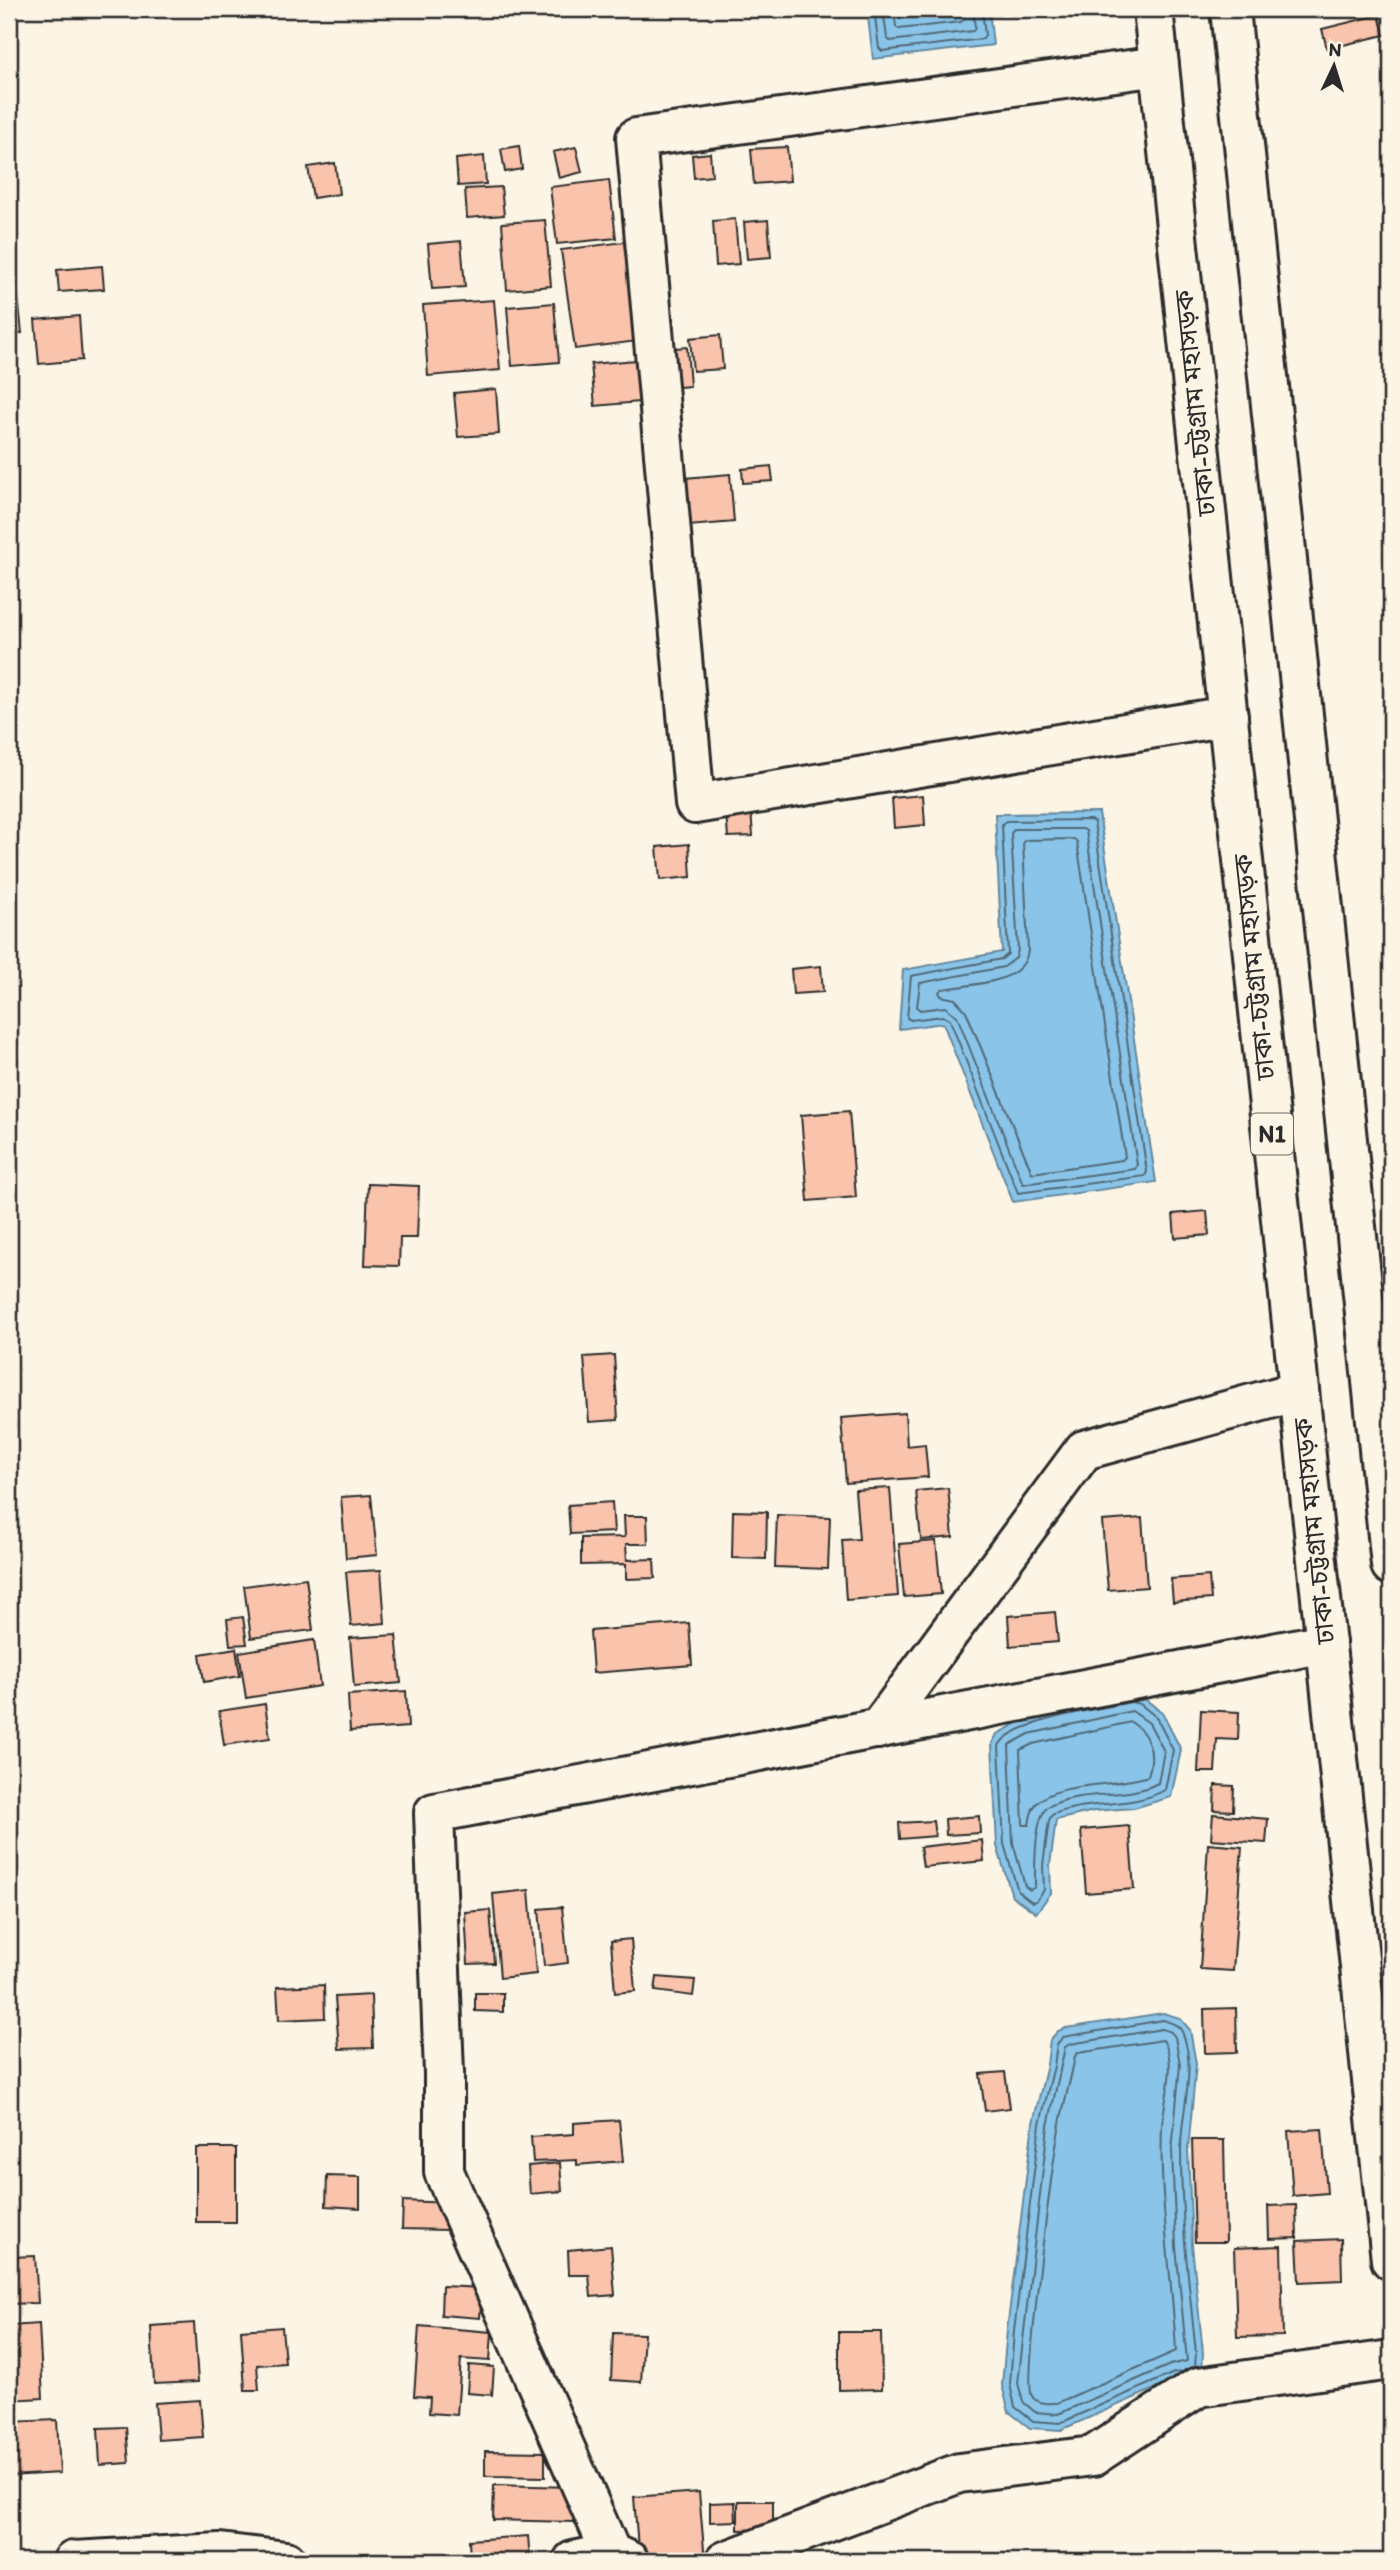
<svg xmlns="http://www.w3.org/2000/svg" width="1400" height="2570" font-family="Itim,'Noto Sans Bengali',sans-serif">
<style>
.water{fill:#8ac5e9;stroke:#64879d;stroke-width:2}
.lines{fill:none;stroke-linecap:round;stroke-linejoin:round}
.shore{stroke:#516977;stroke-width:2}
.building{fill:#f9c3ac;stroke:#2b2b2b;stroke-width:2}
.street-casing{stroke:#2b2b2b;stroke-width:44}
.highway-casing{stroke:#2b2b2b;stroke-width:44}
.street{stroke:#fcf5e5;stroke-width:38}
.highway{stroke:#fcf5e5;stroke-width:38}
.labels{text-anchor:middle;stroke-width:5;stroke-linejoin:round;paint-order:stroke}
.shield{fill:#fcf5e5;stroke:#6a6863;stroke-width:2}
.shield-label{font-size:24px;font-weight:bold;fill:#2b2b2b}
.street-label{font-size:26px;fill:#2b2b2b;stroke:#fcf5e5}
</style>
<rect width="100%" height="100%" fill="#fcf5e5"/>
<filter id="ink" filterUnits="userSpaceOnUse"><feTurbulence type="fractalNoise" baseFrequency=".0143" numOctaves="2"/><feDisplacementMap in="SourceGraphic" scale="14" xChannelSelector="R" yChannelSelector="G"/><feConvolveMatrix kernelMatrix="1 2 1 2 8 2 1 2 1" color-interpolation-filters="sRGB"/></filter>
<g filter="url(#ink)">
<path class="water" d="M867,9H989L993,45L873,59Z
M1099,813L1156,1182L1013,1202L943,1023L899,1029L903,970L1002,952L995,814Z
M1131,1695L1143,1698L1162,1712L1181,1750L1171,1797L1134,1808L1094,1811L1056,1820L1050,1865L1051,1893L1036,1913L1012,1896L997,1846L992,1744L997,1734L1025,1719Z
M1163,2013L1180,2018L1190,2030L1196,2064L1188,2150L1192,2245L1203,2353L1202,2372L1177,2379L1061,2430L1030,2428L1009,2412L1002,2385L1007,2330L1033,2123L1047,2065L1050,2040L1058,2031L1066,2028Z"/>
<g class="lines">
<path class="shore" d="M874,9L879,48L882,51L983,39L985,35L982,9
M883,9L887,38L890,41L973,31L975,28L973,9
M894,9L896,27L899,29L961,22L964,19L963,9
M1006,821L1090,820L1094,822L1147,1172L1145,1176L1018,1193L950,1020L943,1016L911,1020L907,1018L911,976L1002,959L1008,954L1002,824Z
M1015,829H1083L1086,831L1137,1165L1135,1169L1023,1184L957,1016L945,1007L920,1010L917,1007L920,983L1004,967L1016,958L1018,949L1011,833Z
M1074,839L1077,842L1125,1157L1122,1160L1032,1173L966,1011L955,999L941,996L939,992L942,989C970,984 1025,985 1028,950L1023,842L1026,840Z
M1131,1702L1140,1704L1156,1717L1173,1750L1165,1790C1131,1809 1088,1799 1052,1815L1049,1820L1043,1865L1044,1890L1036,1901L1032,1902L1018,1891L1004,1844L999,1746C1009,1721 1103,1708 1131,1702Z
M1132,1711L1149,1723L1164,1751L1158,1783C1124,1801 1080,1788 1046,1808C1034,1824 1035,1867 1035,1887L1030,1890L1025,1886L1013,1843L1009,1745L1029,1734Z
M1131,1722C1151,1735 1155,1755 1148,1776C1120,1787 1055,1781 1036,1804C1031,1810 1030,1818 1029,1825H1023L1020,1750L1033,1744Z
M1162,2029L1171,2032L1175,2037L1180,2064L1172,2151L1176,2246L1187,2361L1170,2365L1058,2414L1035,2412L1023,2402L1018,2383L1048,2126L1065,2047L1070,2044Z
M1163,2040C1178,2063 1164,2099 1162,2125C1159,2201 1172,2275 1176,2351L1057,2403C1048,2403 1037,2405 1032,2396C1023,2381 1053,2162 1059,2129C1063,2104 1071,2081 1075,2056L1078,2053Z
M1182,2372L1174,2373L1060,2423L1033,2421L1015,2407L1010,2384L1014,2331L1040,2124L1054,2066L1057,2044L1063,2037L1163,2020C1172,2023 1180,2025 1183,2034C1197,2071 1180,2114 1181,2151C1181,2219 1189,2286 1196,2353L1195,2366"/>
</g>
<path class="building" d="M1379,15L1384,35L1327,49L1322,29Z
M519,146L522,169L505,172L501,149Z
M576,147L582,172L559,178L553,152Z
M787,147L790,181L754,184L751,149Z
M710,153L712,176L694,178L692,155Z
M484,156L486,184L458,186L456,159Z
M335,163L339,194L313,198L308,167Z
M609,180L616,238L557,244L550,187Z
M501,187L504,215L467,218L465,189Z
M735,219L739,264L716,266L713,221Z
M545,220L551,286L507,290L502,223Z
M768,220L771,257L747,259L744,222Z
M461,241L465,287L432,289L428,244Z
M624,242L638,341L575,349L561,250Z
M102,266L104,289L59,292L57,270Z
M9,296H18L22,333L9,334Z
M494,300L500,370L428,376L423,305Z
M554,303L559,362L512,366L507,307Z
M79,316L82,360L39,364L35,320Z
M720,335L723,369L693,371L690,338Z
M687,347L690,386L668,388L664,349Z
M647,359L650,401L595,406L591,364Z
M496,389L499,434L458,437L454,393Z
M771,466L773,481L743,483L742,469Z
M730,474L734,522L689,526L685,478Z
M923,795L925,825L894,828L892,798Z
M751,810L753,836L728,837L726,813Z
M689,844L691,877L660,880L657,847Z
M821,966L823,992L793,994L791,969Z
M849,1111L856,1197L808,1201L801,1115Z
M368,1184L419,1186L417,1238H400L399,1266L365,1265Z
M1207,1211L1209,1235L1175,1238L1173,1214Z
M614,1355L618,1420L589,1422L584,1357Z
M905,1413L907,1446L925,1444L928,1477L846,1483L841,1418Z
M890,1488L898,1596L846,1600L842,1540L859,1539L855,1490Z
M948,1488L953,1537L921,1540L916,1491Z
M371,1495L377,1555L346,1558L341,1497Z
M612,1502L614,1532L570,1534L568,1505Z
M733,1511L767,1512L766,1559L732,1558Z
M777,1515L830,1517L828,1569L775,1567Z
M624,1516H647L648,1544H626L627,1560L654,1559L655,1578L626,1579V1564L581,1565V1538L625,1537Z
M1142,1518L1147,1587L1108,1590L1102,1521Z
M936,1541L941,1594L904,1597L899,1544Z
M381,1570L385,1623L351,1626L346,1572Z
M1209,1576L1211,1599L1173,1602L1171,1579Z
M306,1578L313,1630L251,1638L244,1586Z
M1055,1612L1058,1642L1010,1646L1008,1616Z
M243,1617L247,1644L230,1645L227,1619Z
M689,1623L692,1665L593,1673L590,1631Z
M396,1635L401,1683L354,1687L350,1638Z
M314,1640L320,1686L246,1698L239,1652Z
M236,1648L240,1676L204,1682L200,1654Z
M406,1691L408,1727L350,1731L348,1695Z
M265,1704L270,1738L224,1745L219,1711Z
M1201,1710L1239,1712L1238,1740L1217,1739L1215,1772H1198Z
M1215,1785L1234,1786L1233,1811L1214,1810Z
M1213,1814L1268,1819L1266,1843L1211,1839Z
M979,1816L980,1833L946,1835L945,1819Z
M933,1821L935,1836L900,1839L899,1823Z
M1129,1826L1134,1889L1086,1893L1081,1830Z
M982,1840L984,1861L923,1867L920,1847Z
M1208,1844L1242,1847L1233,1971L1200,1969Z
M529,1890L536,1974L500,1978L493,1894Z
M562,1907L568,1963L544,1966L539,1909Z
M490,1910L494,1963L468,1964L465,1912Z
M631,1939L635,1991L615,1993L611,1941Z
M657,1977L695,1980L693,1996L655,1991Z
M324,1985L325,2018L279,2020L277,1987Z
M475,1993H503V2012L475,2011Z
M371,1995L373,2048L339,2049L335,1997Z
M1236,2008L1237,2052L1205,2053L1204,2009Z
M1005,2072L1010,2108L985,2111L980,2074Z
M619,2120L623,2161L577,2165V2160L533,2162L531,2137L574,2134V2123Z
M1322,2129L1327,2193L1293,2196L1288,2131Z
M1192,2140H1224L1226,2242H1195Z
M196,2148H236V2222H196Z
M560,2163L562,2191L530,2194L528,2166Z
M327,2176L360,2177V2208L326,2206Z
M403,2201L449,2203L448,2230L402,2229Z
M1296,2205L1297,2238L1269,2239L1268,2206Z
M1341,2239L1342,2280L1299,2282L1297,2241Z
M611,2246L615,2295L591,2297L589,2275H569L568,2250Z
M1281,2246L1283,2336L1237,2337L1234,2248Z
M35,2256L38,2303L9,2304V2257Z
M442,2286L482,2288L480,2318L441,2315Z
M194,2323L198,2382L154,2384L151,2326Z
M39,2324L43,2398L9,2400V2326Z
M419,2326L492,2332L490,2361L461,2359L457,2415L429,2413L430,2397L414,2396Z
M282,2327L285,2363L257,2365L259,2390H245L241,2330Z
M839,2332H881L882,2389L839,2390Z
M613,2333L644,2334L641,2382L611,2380Z
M469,2365L494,2367L492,2395L467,2393Z
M200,2400L203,2437L158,2440L155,2403Z
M57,2420L60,2473L9,2476V2422Z
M126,2427L129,2463L100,2465L98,2428Z
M485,2451L545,2452V2477L485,2476Z
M494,2485L575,2487L574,2522L493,2520Z
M699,2492L705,2561H639L634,2497Z
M738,2501H773V2529L738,2530Z
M735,2502L736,2521L710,2522V2503Z
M528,2536L530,2560L470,2561L469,2540Z"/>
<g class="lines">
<g class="street-casing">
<path id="street" d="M1159,66L636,138L695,804L1228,716
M878,1729L1084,1450L1299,1391
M73,2561L220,2553L286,2561
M573,2561L611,2553
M629,2561L611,2553L444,2172V2073L434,1813L1326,1643
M725,2561L959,2473L1093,2456L1198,2387L1391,2360"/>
</g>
<g class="highway-casing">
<path id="highway" d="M1153,9L1391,2260
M1230,9L1391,1565"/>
</g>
<use href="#street" class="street"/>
<use href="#highway" class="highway"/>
</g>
</g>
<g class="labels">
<rect class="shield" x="1251" y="1113.5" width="42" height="41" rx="5"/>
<g class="shield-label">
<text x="1272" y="1142">N1</text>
</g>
<g class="street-label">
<text transform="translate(1195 403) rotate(-96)" y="9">ঢাকা-চট্টগ্রাম মহাসড়ক</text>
<text transform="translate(1254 967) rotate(-96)" y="9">ঢাকা-চট্টগ্রাম মহাসড়ক</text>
<text transform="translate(1314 1531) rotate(-96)" y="9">ঢাকা-চট্টগ্রাম মহাসড়ক</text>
</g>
</g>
<rect width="1400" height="2570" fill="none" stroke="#fcf5e5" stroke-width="35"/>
<rect x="18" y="18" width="1365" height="2535" fill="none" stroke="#2b2b2b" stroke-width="2.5" filter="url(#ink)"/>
<g transform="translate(1334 66) rotate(4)" stroke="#fcf5e5" stroke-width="5" paint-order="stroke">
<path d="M0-5L12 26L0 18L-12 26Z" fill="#2b2b2b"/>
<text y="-10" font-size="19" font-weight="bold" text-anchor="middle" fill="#2b2b2b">N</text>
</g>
</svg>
